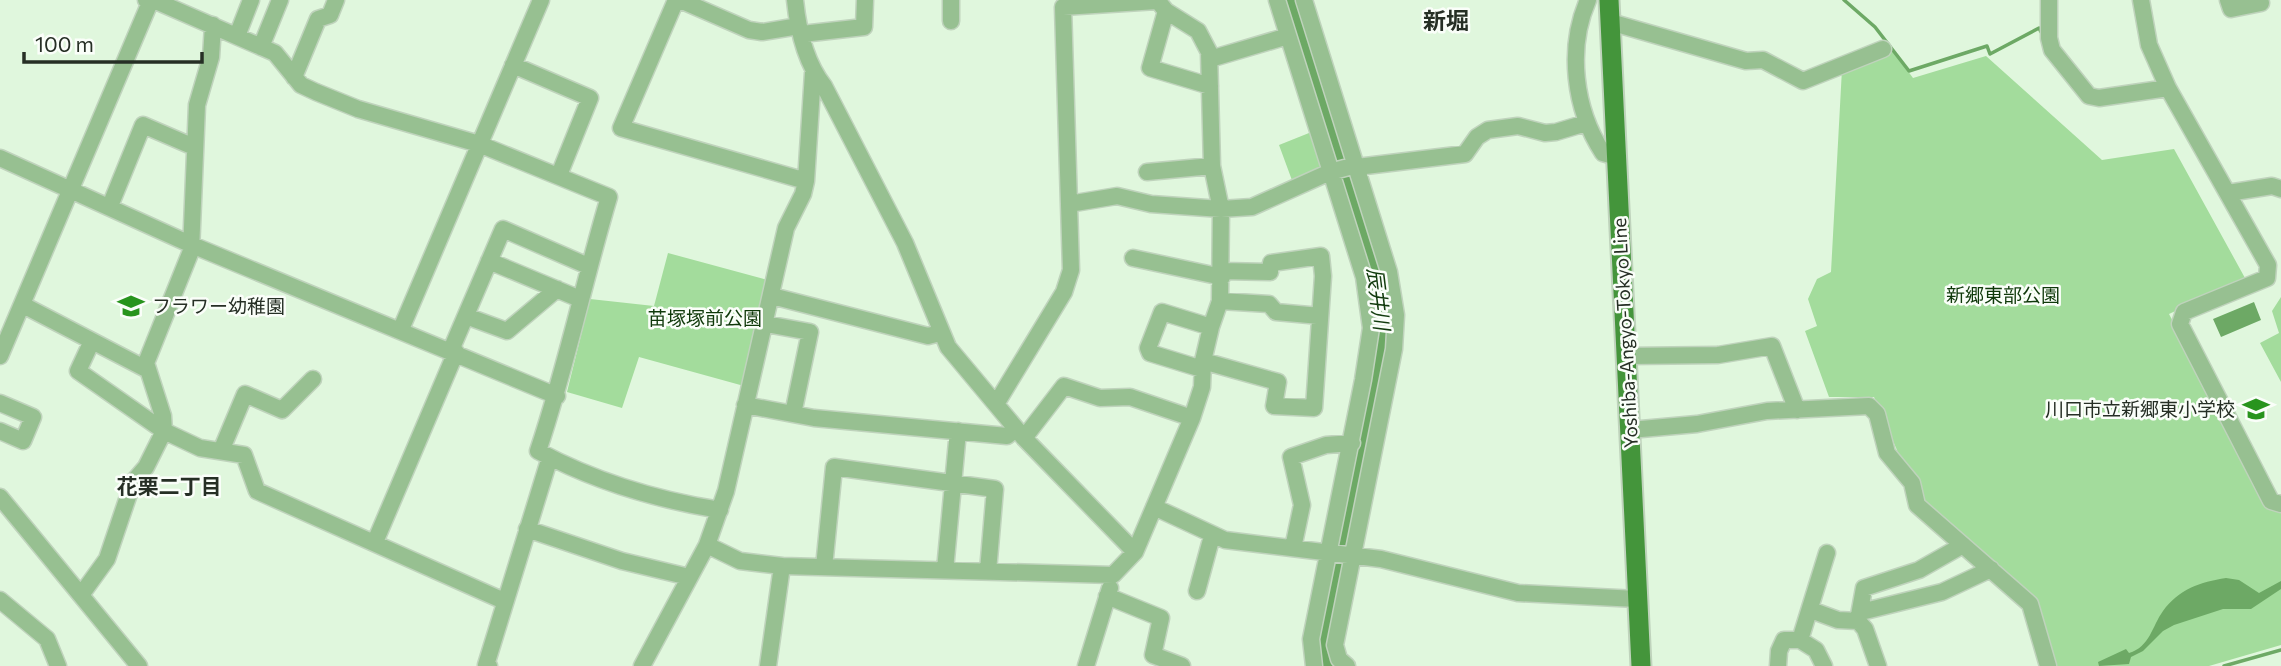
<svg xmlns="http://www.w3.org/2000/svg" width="2281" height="666" font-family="Commissioner,'Noto Sans JP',sans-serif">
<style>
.green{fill:#a3dc9c}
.water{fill:#6da965}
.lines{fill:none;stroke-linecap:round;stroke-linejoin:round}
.stream{stroke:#6da965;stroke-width:3.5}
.river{stroke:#6da965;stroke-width:21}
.minor-casing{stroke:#bfd3bc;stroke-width:19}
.major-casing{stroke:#bfd3bc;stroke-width:23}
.minor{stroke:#97c091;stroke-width:16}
.major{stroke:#44953b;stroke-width:19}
.labels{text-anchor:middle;stroke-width:5;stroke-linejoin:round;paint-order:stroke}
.park-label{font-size:19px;fill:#0f390a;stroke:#fafef9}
.poi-label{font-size:19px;fill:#262f25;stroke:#fafef9;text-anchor:start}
.street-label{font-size:19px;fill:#262f25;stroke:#fafef9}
.water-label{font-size:21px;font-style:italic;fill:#113b0d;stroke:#fafef9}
.neighbourhood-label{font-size:21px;font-weight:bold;fill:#262f25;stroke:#fafef9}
.quarter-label{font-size:23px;font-weight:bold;fill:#262f25;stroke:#fafef9}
</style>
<rect width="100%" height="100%" fill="#e0f7dd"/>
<path class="green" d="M1893,51L1913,78L1986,56L2102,160L2174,149L2245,278L2169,314L2273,511L2281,510V645L2209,666H2053L2037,604L1919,501L1874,397H1829L1805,331L1817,326L1808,299L1817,279L1831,272L1842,69Z
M1314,131L1323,166L1322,171L1293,183L1279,145Z
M668,253L768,280L744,386L639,357L622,408L567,392L590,299L654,306Z
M2281,297V382L2260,343L2279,333L2272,311Z"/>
<path class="water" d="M2254,302L2261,320L2221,337L2213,319Z
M2226,578L2239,580L2259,593L2281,581V589L2251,609H2223L2174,625L2163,631L2143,651L2131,657L2129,664L2099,666L2098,662L2126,649L2129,653C2150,647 2152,626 2163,611C2179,589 2200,582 2226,578Z"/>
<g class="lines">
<path class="stream" d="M1844,0L1875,27L1909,71L1987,46L1990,54L2039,28L2041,32
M2224,666L2281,650"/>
<path class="river" d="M1291,0L1374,264L1383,312V345L1322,647L1326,666"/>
<g class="minor-casing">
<path id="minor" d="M146,0L158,2L275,53L301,85L316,92L358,109L479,144L609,197C584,281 566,368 538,451C594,481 658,500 720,510
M676,0L621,128L806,181
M680,0L749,30L762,32L799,26
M795,0C798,30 806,63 824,86L905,243L948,347L1024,438L1135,552
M1277,0L1364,277L1371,328L1363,380L1311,639L1314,666
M1304,0L1389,272L1396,315L1394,349L1335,645L1339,659L1347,666
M1588,0C1567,48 1574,109 1603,153L1617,157
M2049,0V38L2052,50L2089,96L2099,98L2168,88
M2141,0L2149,45L2168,88L2268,265L2267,278L2184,312L2180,324L2271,501L2281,504
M2228,0L2231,9L2261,3
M1166,11L1150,68L1210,86
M951,21V0
M1610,22L1746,61L1763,60L1803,81L1883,49
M802,34L864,27L865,0
M237,36L251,0
M261,47L280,0
M1210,59L1288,36
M513,65L590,98L559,175
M294,77L318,19L330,15L336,0
M0,158L192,245L557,396
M1357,167L1465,154L1477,137L1488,130L1518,126L1545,133L1556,132L1586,123
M1147,172L1212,166
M2228,193L2272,186L2281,189
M1069,204L1117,196L1151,204L1221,209L1252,207L1330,172L1356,165
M110,206L143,125L194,147
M1133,258L1222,277
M489,261L580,299
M772,296L928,336L940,333
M1220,301L1269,304L1276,312L1320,316
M23,305L148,370
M466,316L507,331L557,289
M766,324L810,332L793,414
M401,329L541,0
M91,343L78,371L164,431L200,448L244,455L257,491L504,601
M451,350L503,229L588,266
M0,356L151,0
M1627,356L1718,355L1772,346L1797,410
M1203,361L1278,382L1274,406L1314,408L1323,276L1321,256L1271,263L1270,272L1222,271
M1202,369L1150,353L1148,348L1162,312L1211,327
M0,403L33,417L23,441L0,431
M996,404L1064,292L1071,270L1063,7L1157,1
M745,405L814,418L1007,436L1016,429
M1630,430L1697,424L1767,411L1869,406L1877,414L1887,453L1912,483L1917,505L2030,604L2048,666
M1024,438L1064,386L1100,398L1130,397L1192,418
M221,451L245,394L282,410L313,379
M0,497L139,666
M1154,507L1225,540L1381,559L1518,593L1637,599
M527,529L622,561L689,577
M375,542L456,352
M707,545L740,561L782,566L1113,575L1135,552L1192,418L1202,387L1203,361L1211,327L1220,301L1221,209L1212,166L1209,52L1198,31L1166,11L1157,0
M1293,548L1302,505L1291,457L1326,445L1352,443
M824,567L834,467L995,489L988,571
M945,570L958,431
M1197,591L1212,536
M81,595L107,559L133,482L146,467L164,431L163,416L146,363L191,251L197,105L211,57L213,25
M1107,596L1161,618L1153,655L1182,666
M0,600L47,639L58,666
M1811,610L1838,620L1858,621
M1861,612L1942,592L1991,569
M1800,640L1816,650L1824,666
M489,666L486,665L550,457
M642,666L707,545L726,491L786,228L803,194L806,181L813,73
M768,666L782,566
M1086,666L1110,588
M1778,666L1779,651L1784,640H1800L1827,553
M1878,666L1865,629L1858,621L1864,588L1919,570L1963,545"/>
</g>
<g class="major-casing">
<path id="major" d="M1609,0L1641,666"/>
</g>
<use href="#minor" class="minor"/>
<use href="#major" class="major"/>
</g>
<defs>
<g id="school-bare" transform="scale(2.1)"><path d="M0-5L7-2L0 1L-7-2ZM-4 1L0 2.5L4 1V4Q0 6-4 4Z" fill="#28941d" stroke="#fafef9" stroke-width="2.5" paint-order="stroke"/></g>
</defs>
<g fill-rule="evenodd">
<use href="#school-bare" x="131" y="306"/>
<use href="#school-bare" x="2256" y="409"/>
</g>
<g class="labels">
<g class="park-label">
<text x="2003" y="302">新郷東部公園</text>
<text x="705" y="325">苗塚塚前公園</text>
</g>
<g class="poi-label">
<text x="152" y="313">フラワー幼稚園</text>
<text x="2235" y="416" text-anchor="end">川口市立新郷東小学校</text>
</g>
<g class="street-label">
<text transform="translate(1625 333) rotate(-93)" y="7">Yoshiba-Angyo-Tokyo Line</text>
</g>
<g class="water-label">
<text transform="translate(1378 299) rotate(83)" y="7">辰井川</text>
</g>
<g class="neighbourhood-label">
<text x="169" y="494">花栗二丁目</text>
</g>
<g class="quarter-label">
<text x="1446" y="29">新堀</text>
</g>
</g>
<path d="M24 52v10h178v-10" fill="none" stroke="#262f25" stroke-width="3.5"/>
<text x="35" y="52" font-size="21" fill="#262f25" stroke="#fafef9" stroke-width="5" paint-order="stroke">100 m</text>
</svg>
